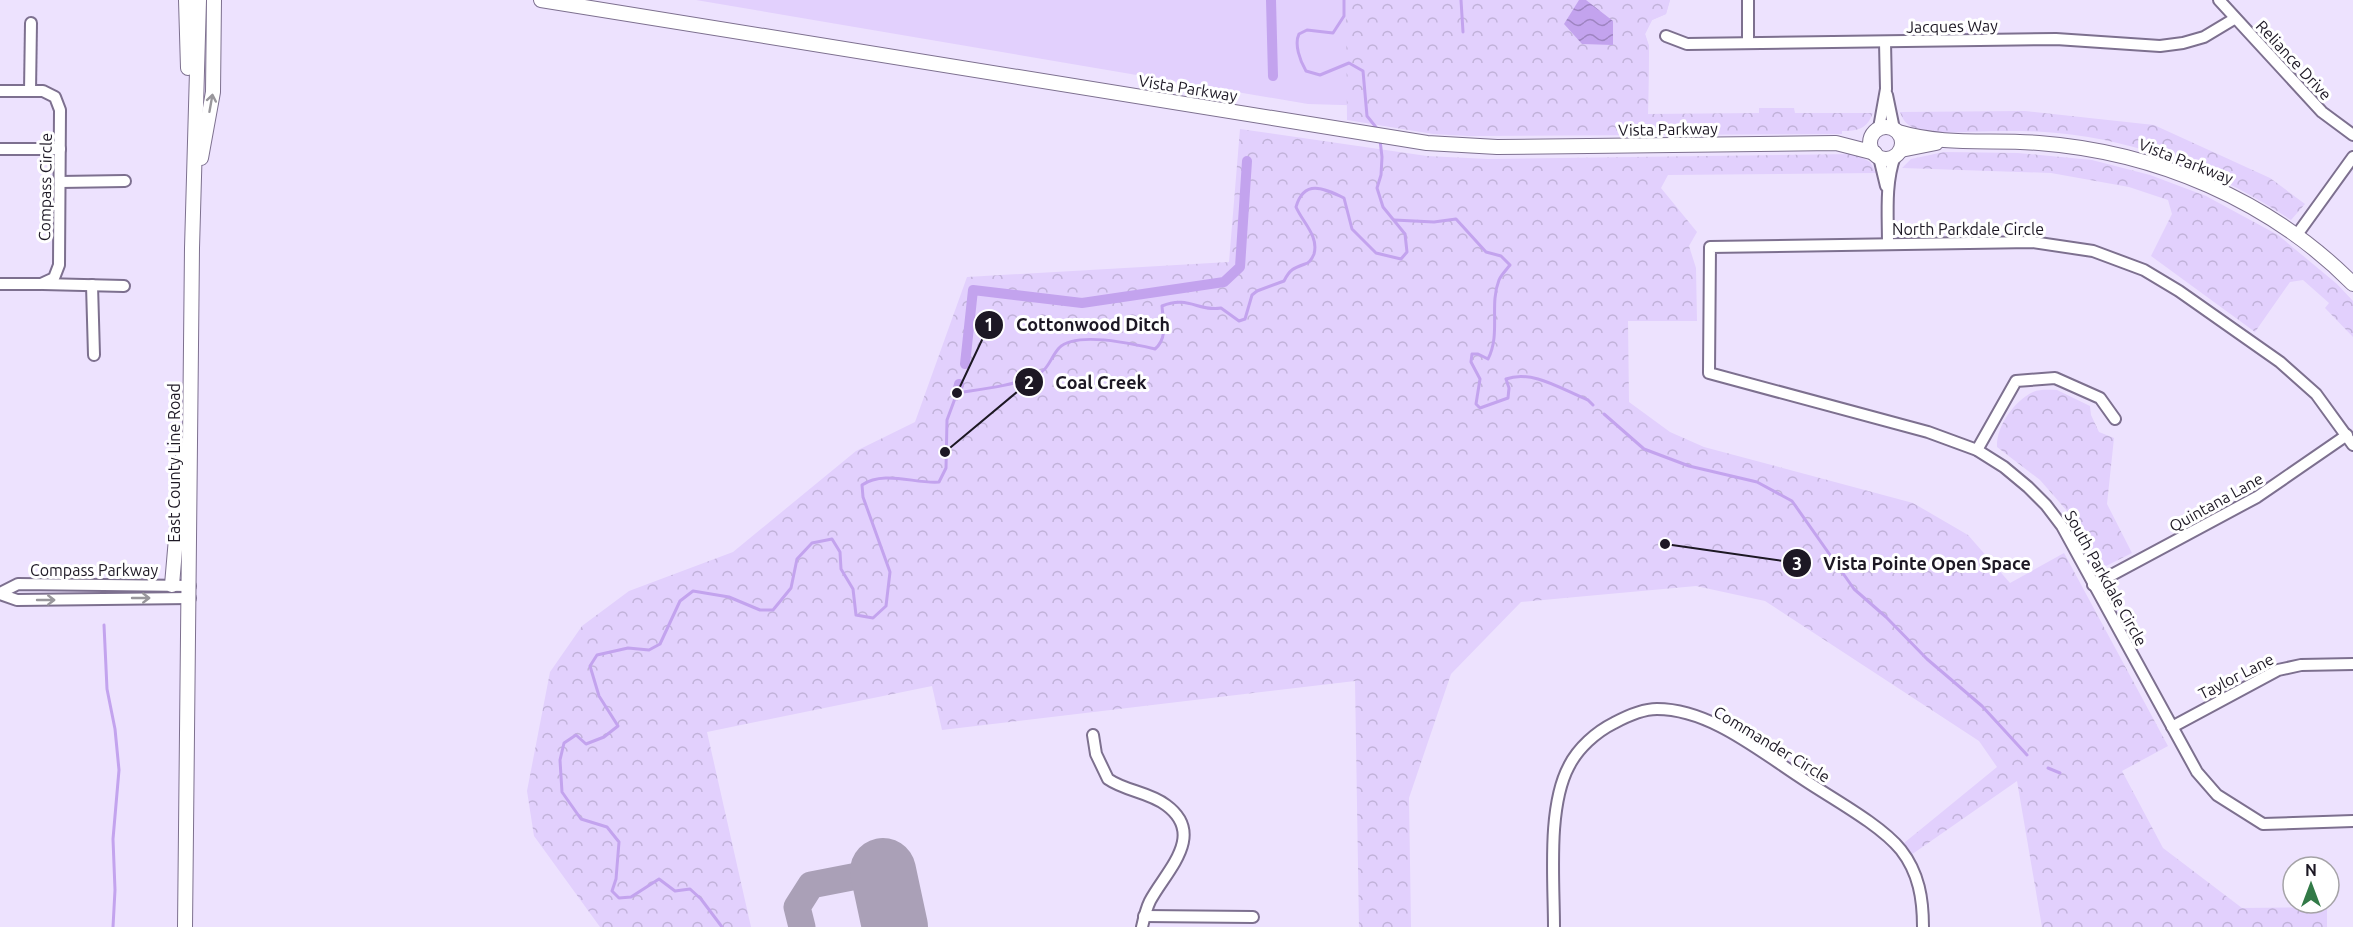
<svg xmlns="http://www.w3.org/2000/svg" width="2353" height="927" viewBox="0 0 2353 927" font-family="Ubuntu,sans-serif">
  <defs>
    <pattern id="park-crowns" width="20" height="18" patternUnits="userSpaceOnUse" patternTransform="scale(1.5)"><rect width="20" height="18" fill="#e2d0fd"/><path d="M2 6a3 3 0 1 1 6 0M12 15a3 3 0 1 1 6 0" fill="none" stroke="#c1b2d9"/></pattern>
    <pattern id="water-waves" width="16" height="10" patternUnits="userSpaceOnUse" patternTransform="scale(1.5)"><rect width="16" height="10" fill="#c3a3ee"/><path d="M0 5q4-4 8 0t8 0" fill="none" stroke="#9e84c1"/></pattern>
  </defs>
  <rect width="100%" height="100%" fill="#ede2fe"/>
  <path fill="#e2d0fd" d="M696,0h974l-4,14 -14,6 -7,14 4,12 -1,68 -340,-10z"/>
  <g fill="url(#park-crowns)">
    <path d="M1346,0h324l-4,14 -14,6 -7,14 4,12 -1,68 111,-1v-5h35l1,5h78c-6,16 -15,18 -31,18v3l-374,2 -35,-2 -86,-14z"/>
    <path d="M2025,111l129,14 116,53 35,26 -14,16c-71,-47 -149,-79 -234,-87 -41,-4 -83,-1 -124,0v-3c-16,0 -28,-2 -33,-18z"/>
    <path d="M1240,129l187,27 61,3 367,-5 15,8 6,11 -208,2 -7,13 36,44 -8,14 7,22 1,53h-69l1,81 41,30 34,15 209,56 55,32 42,48 54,-30 104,193 -46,25 41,77 79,60 85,-1v20h-285l-25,-146 -106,74 -7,-12 93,-76 -18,-26 -214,-140 -69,-15 -175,16 -70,72 -42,124 2,129h-52l-4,-246 -413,49 -10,-44 -225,46 44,195h-151l-66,-91 -7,-45 23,-119 32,-46 47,-35 104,-39 123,-101 59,-29 52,-145 262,-15z"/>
    <path d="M1944,152l74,1 74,7 58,15 56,21 72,39 59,49 16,17v36l-28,-29 4,-5 -26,-23 -13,2 -35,50 -104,-76 21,-42 -4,-14 -39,-13 -78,-14 -149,-5 9,-9z"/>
    <path d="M2057,390l33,16 1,9 8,17 15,6 -7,66 25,49 -26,13 -12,-6 -26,-48 -28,-32 -43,-33c-1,-20 17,-46 36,-55 7,-3 17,-2 24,-2z"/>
  </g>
  <path fill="url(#water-waves)" d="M1579,0h7l27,21v24l-31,-1 -18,-20z"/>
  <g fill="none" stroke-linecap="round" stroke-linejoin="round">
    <g stroke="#c3a3ee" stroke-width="3">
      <path d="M1344,0v16l-11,17 -26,-3 -8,4c-5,10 1,27 7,37l14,4 29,-12 14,8 4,45 12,15"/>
      <path d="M1461,0l2,32"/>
      <path d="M1394,220l40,2 22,-3 30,33 15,4 9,9c-3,4 -9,10 -11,15 -10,25 2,54 -11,79l-10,-5h-6l-1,8 9,17 -4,25 4,4 28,-10 1,-10 -3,-9c26,-10 57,11 82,21l5,5"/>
      <path d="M1604,414l40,35 45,17 68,16 35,19 62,88 32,28 41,42 55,47 45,49"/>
      <path d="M104,625l3,64 8,40 4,41 -6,69 2,51 -2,37"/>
      <path d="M2048,768l12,5"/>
      <path d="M722,927l-21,-28 -11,-10 -15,2 -16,-12 -28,18 -12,1 -7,-7 4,-12 3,-37 -12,-15 -26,-8 -19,-27 -2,-32 4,-17 12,-8 10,9 18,-7 14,-11 -19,-30 -9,-30 7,-11 31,-7 21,2 11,-6 20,-43 13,-10 36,6 31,13h13l18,-22 6,-29 15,-16 20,-4 8,13 1,17 12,20 3,26 17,3 13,-12 4,-34 -27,-75 -1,-12c22,-15 53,-1 77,-3l7,-14 1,-48 10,-27c26,-4 54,-7 78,-17 14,-6 15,-18 24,-28 17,-17 75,-4 96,1 13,-11 8,-28 7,-43 26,-11 37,6 59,2l18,13 6,-2 7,-24 5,-4 27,-10c6,-12 10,-13 21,-17 5,-1 7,-5 9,-10 5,-18 -11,-31 -18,-47 8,-28 27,-19 48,-9l8,31 24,24 25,6 6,-7 -2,-18 -22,-27 -6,-19 4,-13 1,-18 -2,-17"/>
    </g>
    <g stroke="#c3a3ee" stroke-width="10">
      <path d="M1271,0l2,76"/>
      <path d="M965,364l8,-74 109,13 142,-21 16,-15 7,-106"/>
      <path d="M957,393l2,-9"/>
    </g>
    <path stroke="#aaa0b7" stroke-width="27" d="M802,927l-5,-20 14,-22 72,-14"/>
    <path stroke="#aaa0b7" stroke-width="66" d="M883,871l12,56"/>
    <defs>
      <g id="street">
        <path d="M1748,0v42"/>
        <path d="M2219,0l103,112 31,23"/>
        <path d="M1666,36l21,8 369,-5 104,7 23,-3 21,-6 30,-18"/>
        <path d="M0,91h43l12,6 5,13 -1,155 -5,13 -13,6h-41"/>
        <path d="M30,91l1,-68"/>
        <path d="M1887,95l7,34"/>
        <path d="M1879,128l7,-39 -1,-47"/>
        <path d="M0,149h60"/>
        <path d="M1879,157l7,29"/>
        <path d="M60,182l65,-1"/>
        <path d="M2296,236l57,-79"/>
        <path d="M1888,244c0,-29 -3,-61 7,-88"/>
        <path d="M43,284l81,2"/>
        <path d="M92,285l2,70"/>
        <path d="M2353,445l-37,-51 -36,-32 -101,-71 -35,-21 -51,-19 -61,-9 -322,5 -1,126 219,59 49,18 27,17 24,20 18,18 16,21 135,246 20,23 46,29 90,-3"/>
        <path d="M1977,450l39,-69 39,-3 45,20 15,21"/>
        <path d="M2093,585l164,-88 90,-62"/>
        <path d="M0,593l18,-9 172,2"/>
        <path d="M0,594l17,6 173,-2"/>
        <path d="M2172,727l106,-57 23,-5 52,-1"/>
        <path d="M1093,735l3,19 12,25c17,12 41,13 58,26 41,30 0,66 -16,96 -4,8 -6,17 -8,26"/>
        <path d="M1144,916l109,1"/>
        <path d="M1554,927c0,-47 -7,-120 15,-161 9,-18 27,-34 45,-43 13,-7 28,-14 43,-14 54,0 105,44 149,72 27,18 75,44 95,69 18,23 22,49 22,77"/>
      </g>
      <g id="secondary">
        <path d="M186,0l2,68"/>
        <path d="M541,0l886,143 70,4 339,-4 39,10"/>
        <circle cx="1886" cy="143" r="16"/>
        <path d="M1898,132c47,14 93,7 141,11 117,9 231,57 314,141"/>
        <path d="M1901,150l35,-7"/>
        <path d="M201,158l12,-66 1,-92"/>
        <path d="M172,585l11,-129"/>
        <path d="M185,927l7,-679 7,-248"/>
      </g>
    </defs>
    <use href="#street" stroke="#7d708f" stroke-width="14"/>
    <use href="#secondary" stroke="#7d708f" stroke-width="16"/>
    <use href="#street" stroke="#fff" stroke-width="10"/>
    <use href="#secondary" stroke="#fff" stroke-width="14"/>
  </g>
  <defs><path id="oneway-shaft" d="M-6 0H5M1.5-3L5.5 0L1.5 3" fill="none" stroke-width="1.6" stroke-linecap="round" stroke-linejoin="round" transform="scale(1.5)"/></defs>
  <g stroke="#99979c">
    <use href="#oneway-shaft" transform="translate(211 103) rotate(-80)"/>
    <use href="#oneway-shaft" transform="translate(141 598)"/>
    <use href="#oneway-shaft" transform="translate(46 600)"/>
  </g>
  <g text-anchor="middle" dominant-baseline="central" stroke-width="6" stroke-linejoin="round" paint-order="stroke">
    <g font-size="16" fill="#1d1824" stroke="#fff">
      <text transform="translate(1952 26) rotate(-1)">Jacques Way</text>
      <text transform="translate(2294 60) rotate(47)">Reliance Drive</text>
      <text transform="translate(1188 88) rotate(9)">Vista Parkway</text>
      <text transform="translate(1668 129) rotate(-1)">Vista Parkway</text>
      <text transform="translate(2186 161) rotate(21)">Vista Parkway</text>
      <text transform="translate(45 187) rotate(-89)">Compass Circle</text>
      <text x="1968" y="229">North Parkdale Circle</text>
      <text transform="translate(174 463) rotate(-90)">East County Line Road</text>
      <text transform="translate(2216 502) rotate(-29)">Quintana Lane</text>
      <text x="94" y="570">Compass Parkway</text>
      <text transform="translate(2106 578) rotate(61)">South Parkdale Circle</text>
      <text transform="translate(2236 676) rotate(-27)">Taylor Lane</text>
      <text transform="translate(1772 744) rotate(31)">Commander Circle</text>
    </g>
  </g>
  <path fill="none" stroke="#1d1824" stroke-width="2" d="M957 393L989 325M945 452L1029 382M1665 544L1797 563"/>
  <g fill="#1d1824" stroke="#fff" stroke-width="2">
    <circle cx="957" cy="393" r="6"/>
    <circle cx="945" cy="452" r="6"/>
    <circle cx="1665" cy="544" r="6"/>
    <circle cx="989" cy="325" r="15"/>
    <circle cx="1029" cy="382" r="15"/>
    <circle cx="1797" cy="563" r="15"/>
  </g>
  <g font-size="18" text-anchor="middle" font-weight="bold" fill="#fff">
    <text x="989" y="331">1</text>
    <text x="1029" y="389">2</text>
    <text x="1797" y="570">3</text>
  </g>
  <g font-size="18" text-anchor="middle" font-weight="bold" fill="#1d1824" stroke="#fff" stroke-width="6" stroke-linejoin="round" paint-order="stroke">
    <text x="1093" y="331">Cottonwood Ditch</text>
    <text x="1101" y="389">Coal Creek</text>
    <text x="1927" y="570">Vista Pointe Open Space</text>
  </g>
  <g transform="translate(2311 885)"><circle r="28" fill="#ffffff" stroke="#a5a3a7" stroke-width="1.5"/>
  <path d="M0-4.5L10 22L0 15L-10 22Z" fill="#327a47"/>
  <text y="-9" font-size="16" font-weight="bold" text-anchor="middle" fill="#1d1824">N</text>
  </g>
</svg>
